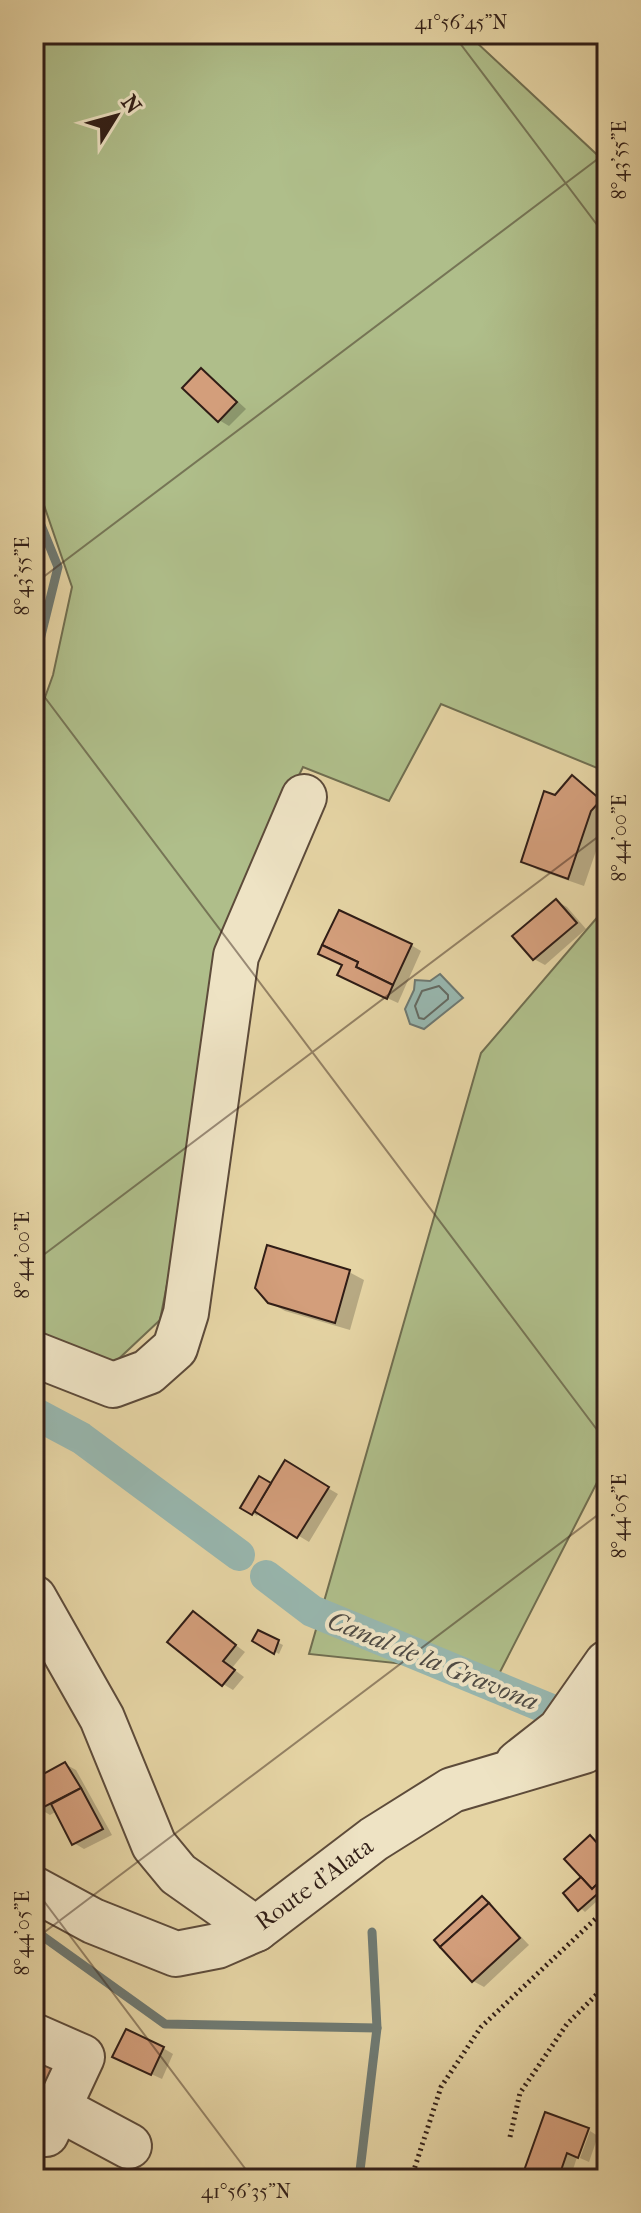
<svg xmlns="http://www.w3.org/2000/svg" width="641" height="2213" viewBox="0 0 641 2213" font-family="'IM FELL French Canon',serif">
  <rect width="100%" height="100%" fill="#e5d4a4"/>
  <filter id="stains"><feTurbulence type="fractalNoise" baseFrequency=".0025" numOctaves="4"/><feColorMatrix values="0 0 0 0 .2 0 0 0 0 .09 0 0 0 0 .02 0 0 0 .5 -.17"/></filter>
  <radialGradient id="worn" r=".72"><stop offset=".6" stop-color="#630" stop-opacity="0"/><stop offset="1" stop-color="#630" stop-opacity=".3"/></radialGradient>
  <g fill="#afbe8a" stroke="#706e50" stroke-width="2">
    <path d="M34,34h428l12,6 133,124v608l-166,-68 -52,97 -86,-34 -57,115 -86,438 -49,46 -77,-27v-611l19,-53 19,-88 -38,-111z"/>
    <path d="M607,906v557l-108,211 -190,-20 172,-601z"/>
  </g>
  <path fill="#98b7af" stroke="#6e7972" stroke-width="2" d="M440,974l23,24 -39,31 -14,-5 -5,-15 9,-19 1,-10 15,1z"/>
  <g fill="#0003">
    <path d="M201,371l10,6 35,32 -17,17 -10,-6z"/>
    <path d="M572,778l35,25v16l-23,67 -46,-16 -15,-9 33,-64z"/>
    <path d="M556,901l11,6 19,22 -41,36 -11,-6z"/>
    <path d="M411,945l10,6 -23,52 -48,-22z"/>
    <path d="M349,1272l15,8 -14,50 -65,-19 -16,-9z"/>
    <path d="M285,1463l53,31 -29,48 -50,-30 -2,4 -14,-9 28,-21z"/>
    <path d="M193,1613l52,39 -13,16 12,9 -11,13 -10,-6z"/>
    <path d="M259,1633l24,12 -4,9 -24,-14z"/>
    <path d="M65,1764l11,6 36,65 -28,14 -10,-6 -17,-32 -7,4 -10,-6 -6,-12v-16z"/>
    <path d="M590,1838l17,13v41l-22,20 -20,-19 16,-13z"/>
    <path d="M487,1901l42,44 -45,42 -11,-6z"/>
    <path d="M163,2048l10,6 -11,25 -37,-17z"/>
    <path d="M586,2129l-16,50h-47z"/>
    <path d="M590,2131l8,5 -9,26 -9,-4z"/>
  </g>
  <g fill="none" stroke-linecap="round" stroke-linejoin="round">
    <path stroke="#646a62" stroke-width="2" d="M439,986l9,9v4l-24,20 -5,-1 -4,-12 7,-15z"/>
    <g stroke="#6e7972" stroke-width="9">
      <path d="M34,508l24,59 -24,97"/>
      <path d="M34,1930l131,94 212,4"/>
      <path d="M359,2179l18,-151 -5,-96"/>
    </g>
    <g stroke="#98b7af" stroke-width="32">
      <path d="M34,1413l47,25 158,117"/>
      <path d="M266,1576l46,35 276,114"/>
    </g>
  </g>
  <g fill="#d39e7b" stroke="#301d16" stroke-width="2">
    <path d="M201,368l36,34 -19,20 -36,-34z"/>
    <path d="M572,775l29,25 -10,11 -23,68 -47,-17 23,-71 11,4z"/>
    <path d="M556,899l21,24 -44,37 -21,-24z"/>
    <path d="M339,910l73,34 -19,41 -37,-18 2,-5 -36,-17z"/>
    <path d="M322,945l36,17 -2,5 37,18 -6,14 -50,-24 5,-10 -24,-11z"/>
    <path d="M267,1245l83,25 -15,53 -67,-20 -13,-15z"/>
    <path d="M285,1460l44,27 -32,51 -43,-27z"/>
    <path d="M259,1476l12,7 -19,32 -12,-7z"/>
    <path d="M193,1611l43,34 -13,16 12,9 -13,16 -55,-44z"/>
    <path d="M258,1630l21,10 -5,14 -22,-13z"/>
    <path d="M65,1762l16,26 -43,22 -4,-8v-23z"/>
    <path d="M81,1788l22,41 -31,16 -21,-41z"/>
    <path d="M590,1835l17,19v22l-15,13 -28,-30z"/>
    <path d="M607,1876v10l-4,3 -5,-6z"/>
    <path d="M581,1877l11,12 6,-6 5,6 -25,22 -15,-18z"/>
    <path d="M482,1896l7,7 -49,44 -6,-7z"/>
    <path d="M489,1903l31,35 -48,44 -32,-35z"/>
    <path d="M126,2029l38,18 -13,28 -39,-18z"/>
    <path d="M34,2045l36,16 -36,58z"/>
    <path d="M545,2112l44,16 -11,30 -11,-5 -9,26h-37z"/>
  </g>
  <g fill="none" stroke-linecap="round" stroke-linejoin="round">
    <defs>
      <g id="minor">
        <path d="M34,1354l79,31 35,-13 27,-24 11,-35 50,-357 68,-159"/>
        <path d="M34,1598l68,120 52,127 24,29 78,55"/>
        <path d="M518,1763l42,-33 47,-67"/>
        <path d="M34,1889l59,32 83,33 41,-8 39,-17 118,-90 78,-49 132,-39 23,-17"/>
        <path d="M34,2036l48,21 -36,77 -12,-5"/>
        <path d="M58,2108l71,38"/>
      </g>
    </defs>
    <use href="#minor" stroke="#5d4b3a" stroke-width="48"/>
    <g stroke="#301d16" stroke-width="5" stroke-dasharray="2 4" stroke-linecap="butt">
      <path d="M510,2137l10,-44 47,-69 40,-40"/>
      <path d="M411,2179l30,-92 40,-60 126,-119"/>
    </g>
    <use href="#minor" stroke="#eee3c4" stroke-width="44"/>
  </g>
  <path fill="none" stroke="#301d16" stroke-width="2" stroke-opacity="0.45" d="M453,34l154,204M34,584l573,-432M34,683l573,760M34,1262l573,-432M34,1888l219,291M34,1940l573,-432"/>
  <g text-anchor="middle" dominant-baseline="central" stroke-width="8" stroke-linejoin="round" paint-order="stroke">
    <g font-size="24" fill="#301d16" stroke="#eee3c4">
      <text transform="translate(314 1884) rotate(-36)">Route d'Alata</text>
    </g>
    <g font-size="26" font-style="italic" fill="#4f4b44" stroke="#eee3c4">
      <text transform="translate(433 1661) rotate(22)">Canal de la Gravona</text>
    </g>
  </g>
  <rect width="641" height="2213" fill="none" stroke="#e5d4a4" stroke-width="88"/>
  <g transform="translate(116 116) rotate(53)" stroke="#eee3c4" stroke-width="6" paint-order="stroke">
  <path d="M0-6L14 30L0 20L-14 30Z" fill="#301d16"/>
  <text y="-12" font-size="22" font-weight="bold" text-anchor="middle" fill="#301d16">N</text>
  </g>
  <rect x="44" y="44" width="553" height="2125" fill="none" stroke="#301d16" stroke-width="3"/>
  <g font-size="20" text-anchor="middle" fill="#301d16">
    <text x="461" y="29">41°56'45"N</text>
    <text transform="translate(619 160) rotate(-90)" y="7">8°43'55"E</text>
    <text transform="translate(22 576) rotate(-90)" y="7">8°43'55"E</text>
    <text transform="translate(619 838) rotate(-90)" y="7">8°44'00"E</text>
    <text transform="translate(22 1255) rotate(-90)" y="7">8°44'00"E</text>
    <text transform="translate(619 1516) rotate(-90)" y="7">8°44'05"E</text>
    <text transform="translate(22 1933) rotate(-90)" y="7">8°44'05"E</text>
    <text x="246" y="2198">41°56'35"N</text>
  </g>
  <rect width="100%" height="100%" filter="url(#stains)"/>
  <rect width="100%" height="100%" fill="url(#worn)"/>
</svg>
